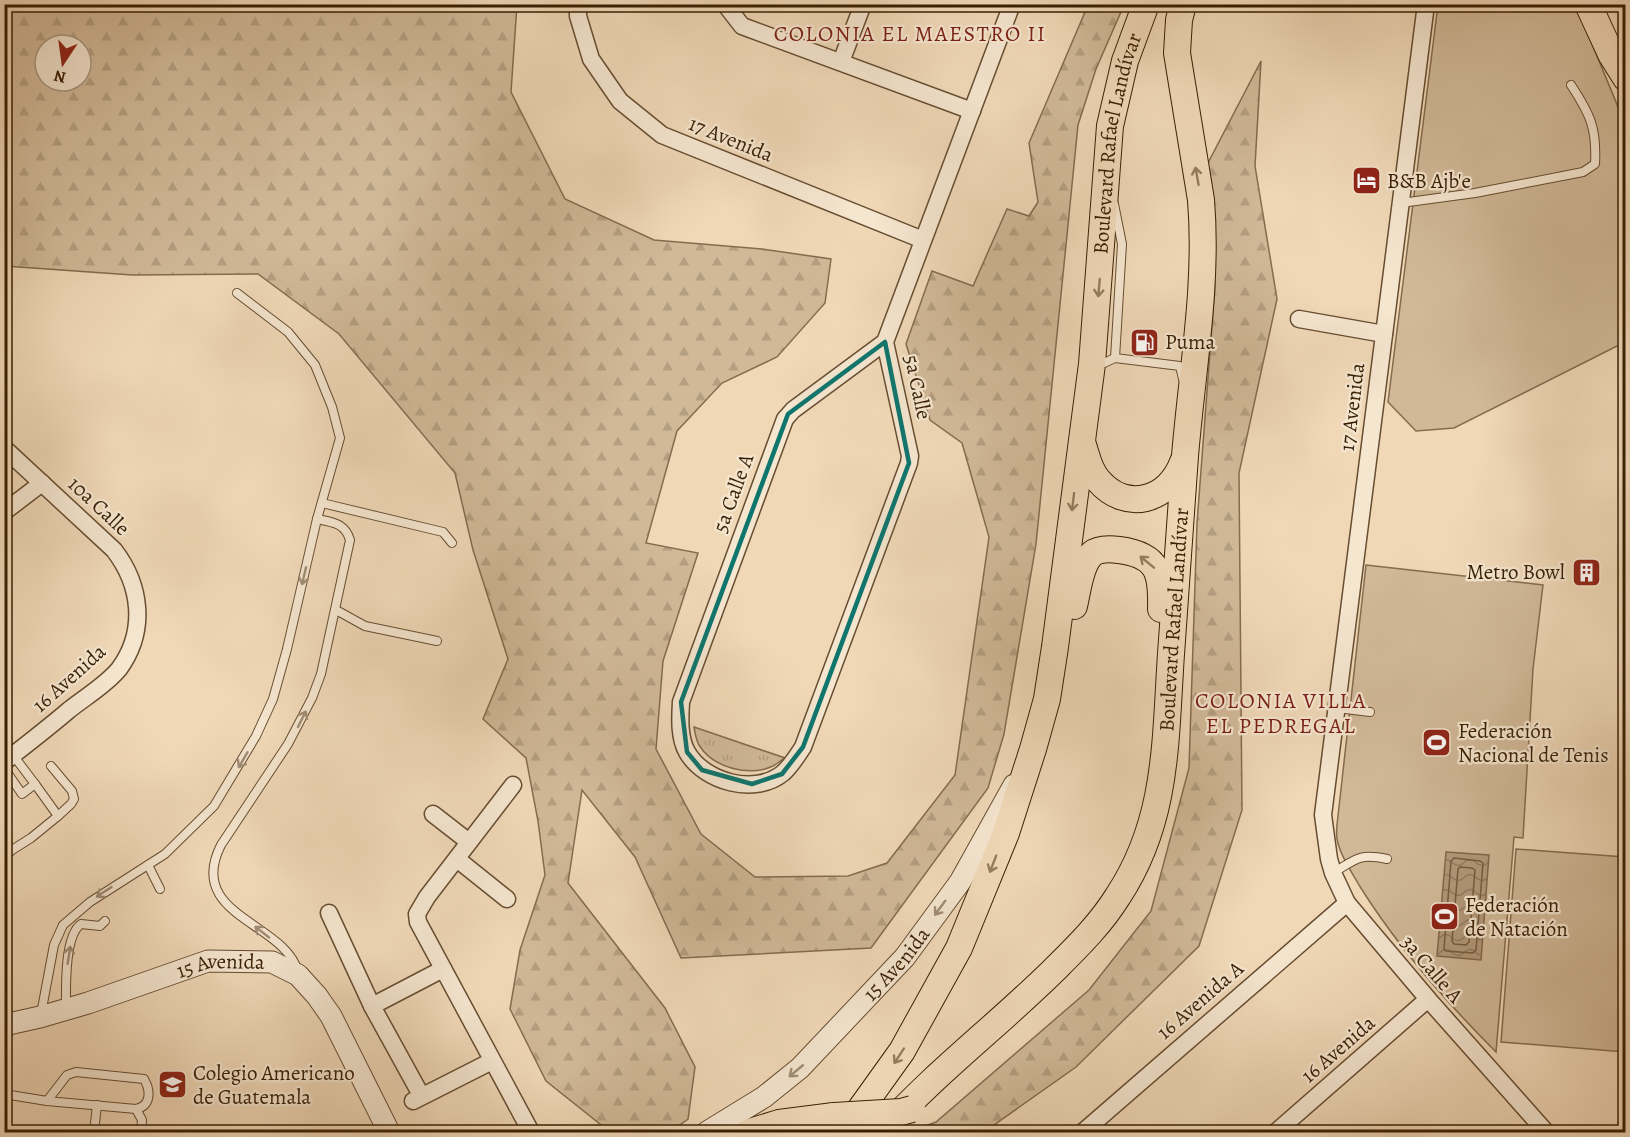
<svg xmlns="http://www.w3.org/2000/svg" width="1630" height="1137" viewBox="0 0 1630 1137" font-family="Alegreya,serif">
  <defs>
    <pattern id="grass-tufts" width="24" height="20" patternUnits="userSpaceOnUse" patternTransform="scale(1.5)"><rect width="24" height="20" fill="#d1b998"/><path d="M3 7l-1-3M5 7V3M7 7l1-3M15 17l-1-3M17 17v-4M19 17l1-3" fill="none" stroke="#b49f81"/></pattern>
    <pattern id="forest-firs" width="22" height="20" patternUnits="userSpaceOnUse" patternTransform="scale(1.5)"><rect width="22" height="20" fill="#d1b998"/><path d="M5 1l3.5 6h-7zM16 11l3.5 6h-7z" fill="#b49f81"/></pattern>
    <pattern id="water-waves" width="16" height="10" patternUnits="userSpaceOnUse" patternTransform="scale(1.5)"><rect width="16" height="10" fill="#b2997a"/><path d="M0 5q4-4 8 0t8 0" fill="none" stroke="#927c62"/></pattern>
  </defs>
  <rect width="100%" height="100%" fill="#f0d8b7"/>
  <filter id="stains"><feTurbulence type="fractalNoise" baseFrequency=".00333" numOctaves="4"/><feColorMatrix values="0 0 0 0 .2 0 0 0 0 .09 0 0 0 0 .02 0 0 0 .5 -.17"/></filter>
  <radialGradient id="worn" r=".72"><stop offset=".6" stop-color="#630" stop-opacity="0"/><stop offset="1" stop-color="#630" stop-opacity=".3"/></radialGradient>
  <path fill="url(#grass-tufts)" stroke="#856c4e" stroke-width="1.5" d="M694,727l91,31c-4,2 -8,6 -12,8 -24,11 -60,2 -74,-21 -3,-5 -4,-12 -5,-18z"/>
  <g fill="url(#forest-firs)" stroke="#856c4e" stroke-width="1.5" fill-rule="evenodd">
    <path d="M4,5h513l-6,87 54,107 89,41 108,9 69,10 -6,44 -48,54 -55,26 -45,48 -31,112 52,10 -35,108 -7,88 45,85 54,43 93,-1 39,-13 68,-88 34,-238 -27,-94 -32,-23 -24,-76 26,-73 41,15 34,-77 22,7 9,-14 -9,-59 59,-138h36l-28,64 -18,56 -42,419 -32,190 -16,54 -117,160 -190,10 -46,-101 -53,-67 -14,93 97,125 30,59 -7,52 -18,13h-60l-64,-51 -36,-72 10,-59 25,-75 -7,-54 -12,-63 -43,-39 25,-60 -35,-109 -18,-77 -116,-139 -81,-60 -126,1 -127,-9zM45,45h36v36h-36z"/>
    <path d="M1261,61l-6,105 22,133 -38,174 3,337 -43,136 -123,121 -92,65h-75l27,-10 153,-132 62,-79 38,-143 8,-245 18,-237 -8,-121z"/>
  </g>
  <g fill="#d1b998" stroke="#856c4e" stroke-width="1.5">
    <path d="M1438,5h138l49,119v218l-171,86 -38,3 -28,-29z"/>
    <path d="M1366,565l177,20 -10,84 -10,169 -9,-1 -18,215c-51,-51 -99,-106 -137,-167 -8,-14 -19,-30 -22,-46 -1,-7 0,-16 1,-23z"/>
    <path d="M1516,849l109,8v195l-124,-10z"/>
  </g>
  <path fill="url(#water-waves)" stroke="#82684a" stroke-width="1.5" d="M1446,852l43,3 -8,105 -44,-4z"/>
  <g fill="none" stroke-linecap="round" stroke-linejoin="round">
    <g stroke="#765c3e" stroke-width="1.5">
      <path d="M1454,858l26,3 3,2 -7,87 -3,3 -27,-2 -2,-2 7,-88z"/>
      <path d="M1460,867l12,1 3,2 -6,72 -3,3 -12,-1 -2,-3 6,-72z"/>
    </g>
    <defs>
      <g id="service">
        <path d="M1401,203l74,-10 108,-21 12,-8c2,-36 -5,-50 -24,-79"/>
        <path d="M1114,204l8,40 -7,114"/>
        <path d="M1094,364l10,-1 11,-5 65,8 3,13"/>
        <path d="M322,503l121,29 9,11"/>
        <path d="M336,610l29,16 72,15"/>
        <path d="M1337,708l33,4"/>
        <path d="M13,755l22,29"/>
        <path d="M51,766l21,25 2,8 -3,5 -13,12"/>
        <path d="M4,768l18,26 13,-10 23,32 -27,22 -19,12 -8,8"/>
        <path d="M148,865l12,24"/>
        <path d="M1333,873c23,-14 26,-20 54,-14"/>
        <path d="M298,972c-13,-50 -113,-56 -77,-127l67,-101 24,-46 9,-24 29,-134c-5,-17 -18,-18 -33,-21"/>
        <path d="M66,1009c0,-20 -2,-73 15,-85l19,2 5,-5"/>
        <path d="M41,1014l13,-69 9,-20 27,-23 75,-48 49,-48 42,-70 17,-37 14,-50 30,-130 23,-81 -8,-31 -17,-42 -27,-33 -51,-39"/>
        <path d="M4,1094l43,7 89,8c15,-3 15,-18 8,-30l-68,-7 -9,3 -20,26"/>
        <path d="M136,1109l6,11 -1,12"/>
        <path d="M94,1132l3,-27"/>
      </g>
      <g id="minor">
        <path d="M578,4v12l13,43 29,42 42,34 261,105"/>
        <path d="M725,4l17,22 230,85"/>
        <path d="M1426,4l-103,811 6,44 4,14 14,30 81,96 118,133"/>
        <path d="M841,62l22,-58"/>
        <path d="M1299,319l85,15"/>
        <path d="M885,342l-92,68 -8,9 -104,283c-1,16 -2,36 6,50 17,30 68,44 96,21 8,-7 14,-17 20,-26l106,-284 1,-7 -25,-114 127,-338"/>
        <path d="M4,448l110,102c27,35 33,81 5,119 -13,16 -34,28 -50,41 -21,18 -43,35 -65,52"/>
        <path d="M4,512l38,-29"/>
        <path d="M513,785l-86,112 -10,17 1,8 113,210"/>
        <path d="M433,814l36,28"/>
        <path d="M457,859l50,40"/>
        <path d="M329,913l43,93 71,-37"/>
        <path d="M372,1006l49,89"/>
        <path d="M413,1101l79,-40"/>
        <path d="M1083,1132l264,-229"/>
        <path d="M1276,1132l152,-133"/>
      </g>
      <g id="tertiary">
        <path id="s1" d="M4,1025l36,-8 48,-14 120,-42 64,1 26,13 19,21 14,20 58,116"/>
        <path id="s2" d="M707,1132l57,-35 36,-29 105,-111 55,-75 54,-97"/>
      </g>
      <g id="primary">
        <path d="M1588,4l23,50 15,24"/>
        <path d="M1083,445c4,12 6,25 15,35 28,33 71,21 85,-18"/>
        <path d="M1074,606c4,-16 6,-42 18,-52 7,-6 19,-5 27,-4 40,5 43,24 42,59"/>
        <path d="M750,1132l29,-9 55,-7"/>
        <path id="s3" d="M844,1132l58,-81 57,-103 47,-115 27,-84 14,-50 8,-52 37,-283 18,-238 15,-65 21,-57"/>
        <path id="s4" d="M882,1132c52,-58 115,-106 171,-161 24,-24 47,-46 65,-75 50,-76 47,-154 53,-242 5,-66 9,-132 14,-198 7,-85 23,-171 16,-256l-24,-147 2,-33 4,-16"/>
      </g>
    </defs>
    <use href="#service" stroke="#674d30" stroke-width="10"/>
    <use href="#minor" stroke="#674d30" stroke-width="19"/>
    <use href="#tertiary" stroke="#674d30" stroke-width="23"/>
    <use href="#primary" stroke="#391f03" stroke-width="28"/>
    <path stroke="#391f03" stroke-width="2" stroke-dasharray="1.5 3" stroke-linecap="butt" d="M1620,4l6,4"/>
    <use href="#service" stroke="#f5e6d0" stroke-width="8"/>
    <use href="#minor" stroke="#f5e6d0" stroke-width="16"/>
    <use href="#tertiary" stroke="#f5e6d0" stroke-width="21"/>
    <use href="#primary" stroke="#f0d8b7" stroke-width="26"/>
    <defs>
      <path id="primary-bridge" d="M834,1116l67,-4 11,-3"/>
    </defs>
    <use href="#primary-bridge" stroke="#391f03" stroke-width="28" stroke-linecap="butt"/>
    <use href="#primary-bridge" stroke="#f0d8b7" stroke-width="26"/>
  </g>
  <defs><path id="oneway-shaft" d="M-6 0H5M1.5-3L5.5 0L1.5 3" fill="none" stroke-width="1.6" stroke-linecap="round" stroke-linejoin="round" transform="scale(1.5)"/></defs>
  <g stroke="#947c5d">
    <use href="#oneway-shaft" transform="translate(1197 176) rotate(-100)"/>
    <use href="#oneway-shaft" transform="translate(1099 288) rotate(95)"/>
    <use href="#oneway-shaft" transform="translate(1073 502) rotate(97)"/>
    <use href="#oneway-shaft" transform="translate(1147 562) rotate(-141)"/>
    <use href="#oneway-shaft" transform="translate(993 864) rotate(111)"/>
    <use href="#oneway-shaft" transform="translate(899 1056) rotate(123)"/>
  </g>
  <g stroke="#a08c74">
    <use href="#oneway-shaft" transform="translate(304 576) rotate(103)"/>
    <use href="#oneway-shaft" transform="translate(302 719) rotate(-63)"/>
    <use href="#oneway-shaft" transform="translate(243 760) rotate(120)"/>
    <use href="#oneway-shaft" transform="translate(104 892) rotate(147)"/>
    <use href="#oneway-shaft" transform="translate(940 908) rotate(126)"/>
    <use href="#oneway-shaft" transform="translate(262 932) rotate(-142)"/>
    <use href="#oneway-shaft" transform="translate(69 955) rotate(-81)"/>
    <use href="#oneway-shaft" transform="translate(796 1071) rotate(140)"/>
  </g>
  <path fill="none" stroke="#0f766e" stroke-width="4.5" stroke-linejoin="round" d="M885,342l24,121 -106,284 -21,27 -30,10 -50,-14 -15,-18 -6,-50 107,-288z"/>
  <defs>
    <symbol id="hotel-square" viewBox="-11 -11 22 22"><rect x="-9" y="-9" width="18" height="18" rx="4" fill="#8f2418" stroke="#f5e6d0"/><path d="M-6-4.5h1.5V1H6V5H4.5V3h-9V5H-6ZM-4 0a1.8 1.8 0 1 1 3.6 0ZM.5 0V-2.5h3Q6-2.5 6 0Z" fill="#fff"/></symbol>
    <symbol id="fuel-square" viewBox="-11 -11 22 22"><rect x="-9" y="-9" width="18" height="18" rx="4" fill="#8f2418" stroke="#f5e6d0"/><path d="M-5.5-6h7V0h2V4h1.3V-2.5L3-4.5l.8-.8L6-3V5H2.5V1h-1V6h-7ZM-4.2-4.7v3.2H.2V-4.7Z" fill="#fff"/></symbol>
    <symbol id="building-square" viewBox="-11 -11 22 22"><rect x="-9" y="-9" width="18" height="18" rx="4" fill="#8f2418" stroke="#f5e6d0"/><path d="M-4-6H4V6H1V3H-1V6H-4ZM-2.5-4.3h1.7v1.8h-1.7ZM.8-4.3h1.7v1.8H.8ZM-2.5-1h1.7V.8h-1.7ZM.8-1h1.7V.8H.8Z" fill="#fff"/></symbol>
    <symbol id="stadium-square" viewBox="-11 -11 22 22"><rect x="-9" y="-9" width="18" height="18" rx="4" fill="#8f2418" stroke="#f5e6d0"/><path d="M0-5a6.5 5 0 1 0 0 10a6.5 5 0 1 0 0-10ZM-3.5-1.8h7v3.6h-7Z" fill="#fff"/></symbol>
    <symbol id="school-square" viewBox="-11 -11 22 22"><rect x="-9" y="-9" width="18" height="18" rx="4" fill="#8f2418" stroke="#f5e6d0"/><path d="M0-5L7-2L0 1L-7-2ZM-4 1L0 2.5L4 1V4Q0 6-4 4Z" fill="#fff"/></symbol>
  </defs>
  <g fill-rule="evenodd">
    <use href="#hotel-square" x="1350" y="164" width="33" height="33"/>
    <use href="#fuel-square" x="1128" y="326" width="33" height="33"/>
    <use href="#building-square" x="1570" y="556" width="33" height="33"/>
    <use href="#stadium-square" x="1420" y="726" width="33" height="33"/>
    <use href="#stadium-square" x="1428" y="900" width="33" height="33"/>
    <use href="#school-square" x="156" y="1068" width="33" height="33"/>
  </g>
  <g text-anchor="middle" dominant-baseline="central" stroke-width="4.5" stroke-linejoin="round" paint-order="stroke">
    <g font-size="21" fill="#391f03" stroke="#f5e6d0">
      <text transform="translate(731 139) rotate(22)">17 Avenida</text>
      <text stroke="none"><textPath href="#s3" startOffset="1042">Boulevard Rafael Landívar</textPath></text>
      <text transform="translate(918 387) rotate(78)">5a Calle</text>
      <text transform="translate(1352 407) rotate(-83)">17 Avenida</text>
      <text transform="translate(733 493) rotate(-70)">5a Calle A</text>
      <text transform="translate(99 506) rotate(43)">10a Calle</text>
      <text stroke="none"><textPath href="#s4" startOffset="620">Boulevard Rafael Landívar</textPath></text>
      <text transform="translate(69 678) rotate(-42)">16 Avenida</text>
      <text stroke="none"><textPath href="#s2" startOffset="255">15 Avenida</textPath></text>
      <text transform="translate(1432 969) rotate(49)">3a Calle A</text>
      <text stroke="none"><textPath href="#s1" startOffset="226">15 Avenida</textPath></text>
      <text transform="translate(1200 1000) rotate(-41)">16 Avenida A</text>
      <text transform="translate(1338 1049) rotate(-41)">16 Avenida</text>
    </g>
    <g font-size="21" fill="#391f03" stroke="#f5e6d0" text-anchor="start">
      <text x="1387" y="181">B&amp;B Ajb'e</text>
      <text x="1165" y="342">Puma</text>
      <text x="1565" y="572" text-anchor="end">Metro Bowl</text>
      <text x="1458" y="731">Federación<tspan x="1458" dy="24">Nacional de Tenis</tspan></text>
      <text x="1465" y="905">Federación<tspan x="1465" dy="24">de Natación</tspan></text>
      <text x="193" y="1073">Colegio Americano<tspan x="193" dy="24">de Guatemala</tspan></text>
    </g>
    <g font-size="22" letter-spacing="1.5" fill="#7a1f14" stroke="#f5e6d0">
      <text x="910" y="34">COLONIA EL MAESTRO II</text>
      <text x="1281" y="701">COLONIA VILLA<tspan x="1281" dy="25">EL PEDREGAL</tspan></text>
    </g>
  </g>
  <rect width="1630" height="1137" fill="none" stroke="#f0d8b7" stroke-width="24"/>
  <rect x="6" y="6" width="1618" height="1125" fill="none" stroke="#391f03" stroke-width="3"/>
  <rect x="12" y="12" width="1606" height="1113" fill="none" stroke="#391f03" stroke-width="1.5"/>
  <g transform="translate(63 63) rotate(193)"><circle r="28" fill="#f5e6d0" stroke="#aa967e" stroke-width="1.5"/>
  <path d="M0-4.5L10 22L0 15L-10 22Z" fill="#8f2418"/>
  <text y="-9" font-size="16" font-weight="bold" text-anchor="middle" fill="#391f03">N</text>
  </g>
  <rect width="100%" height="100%" filter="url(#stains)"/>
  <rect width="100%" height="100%" fill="url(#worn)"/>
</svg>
